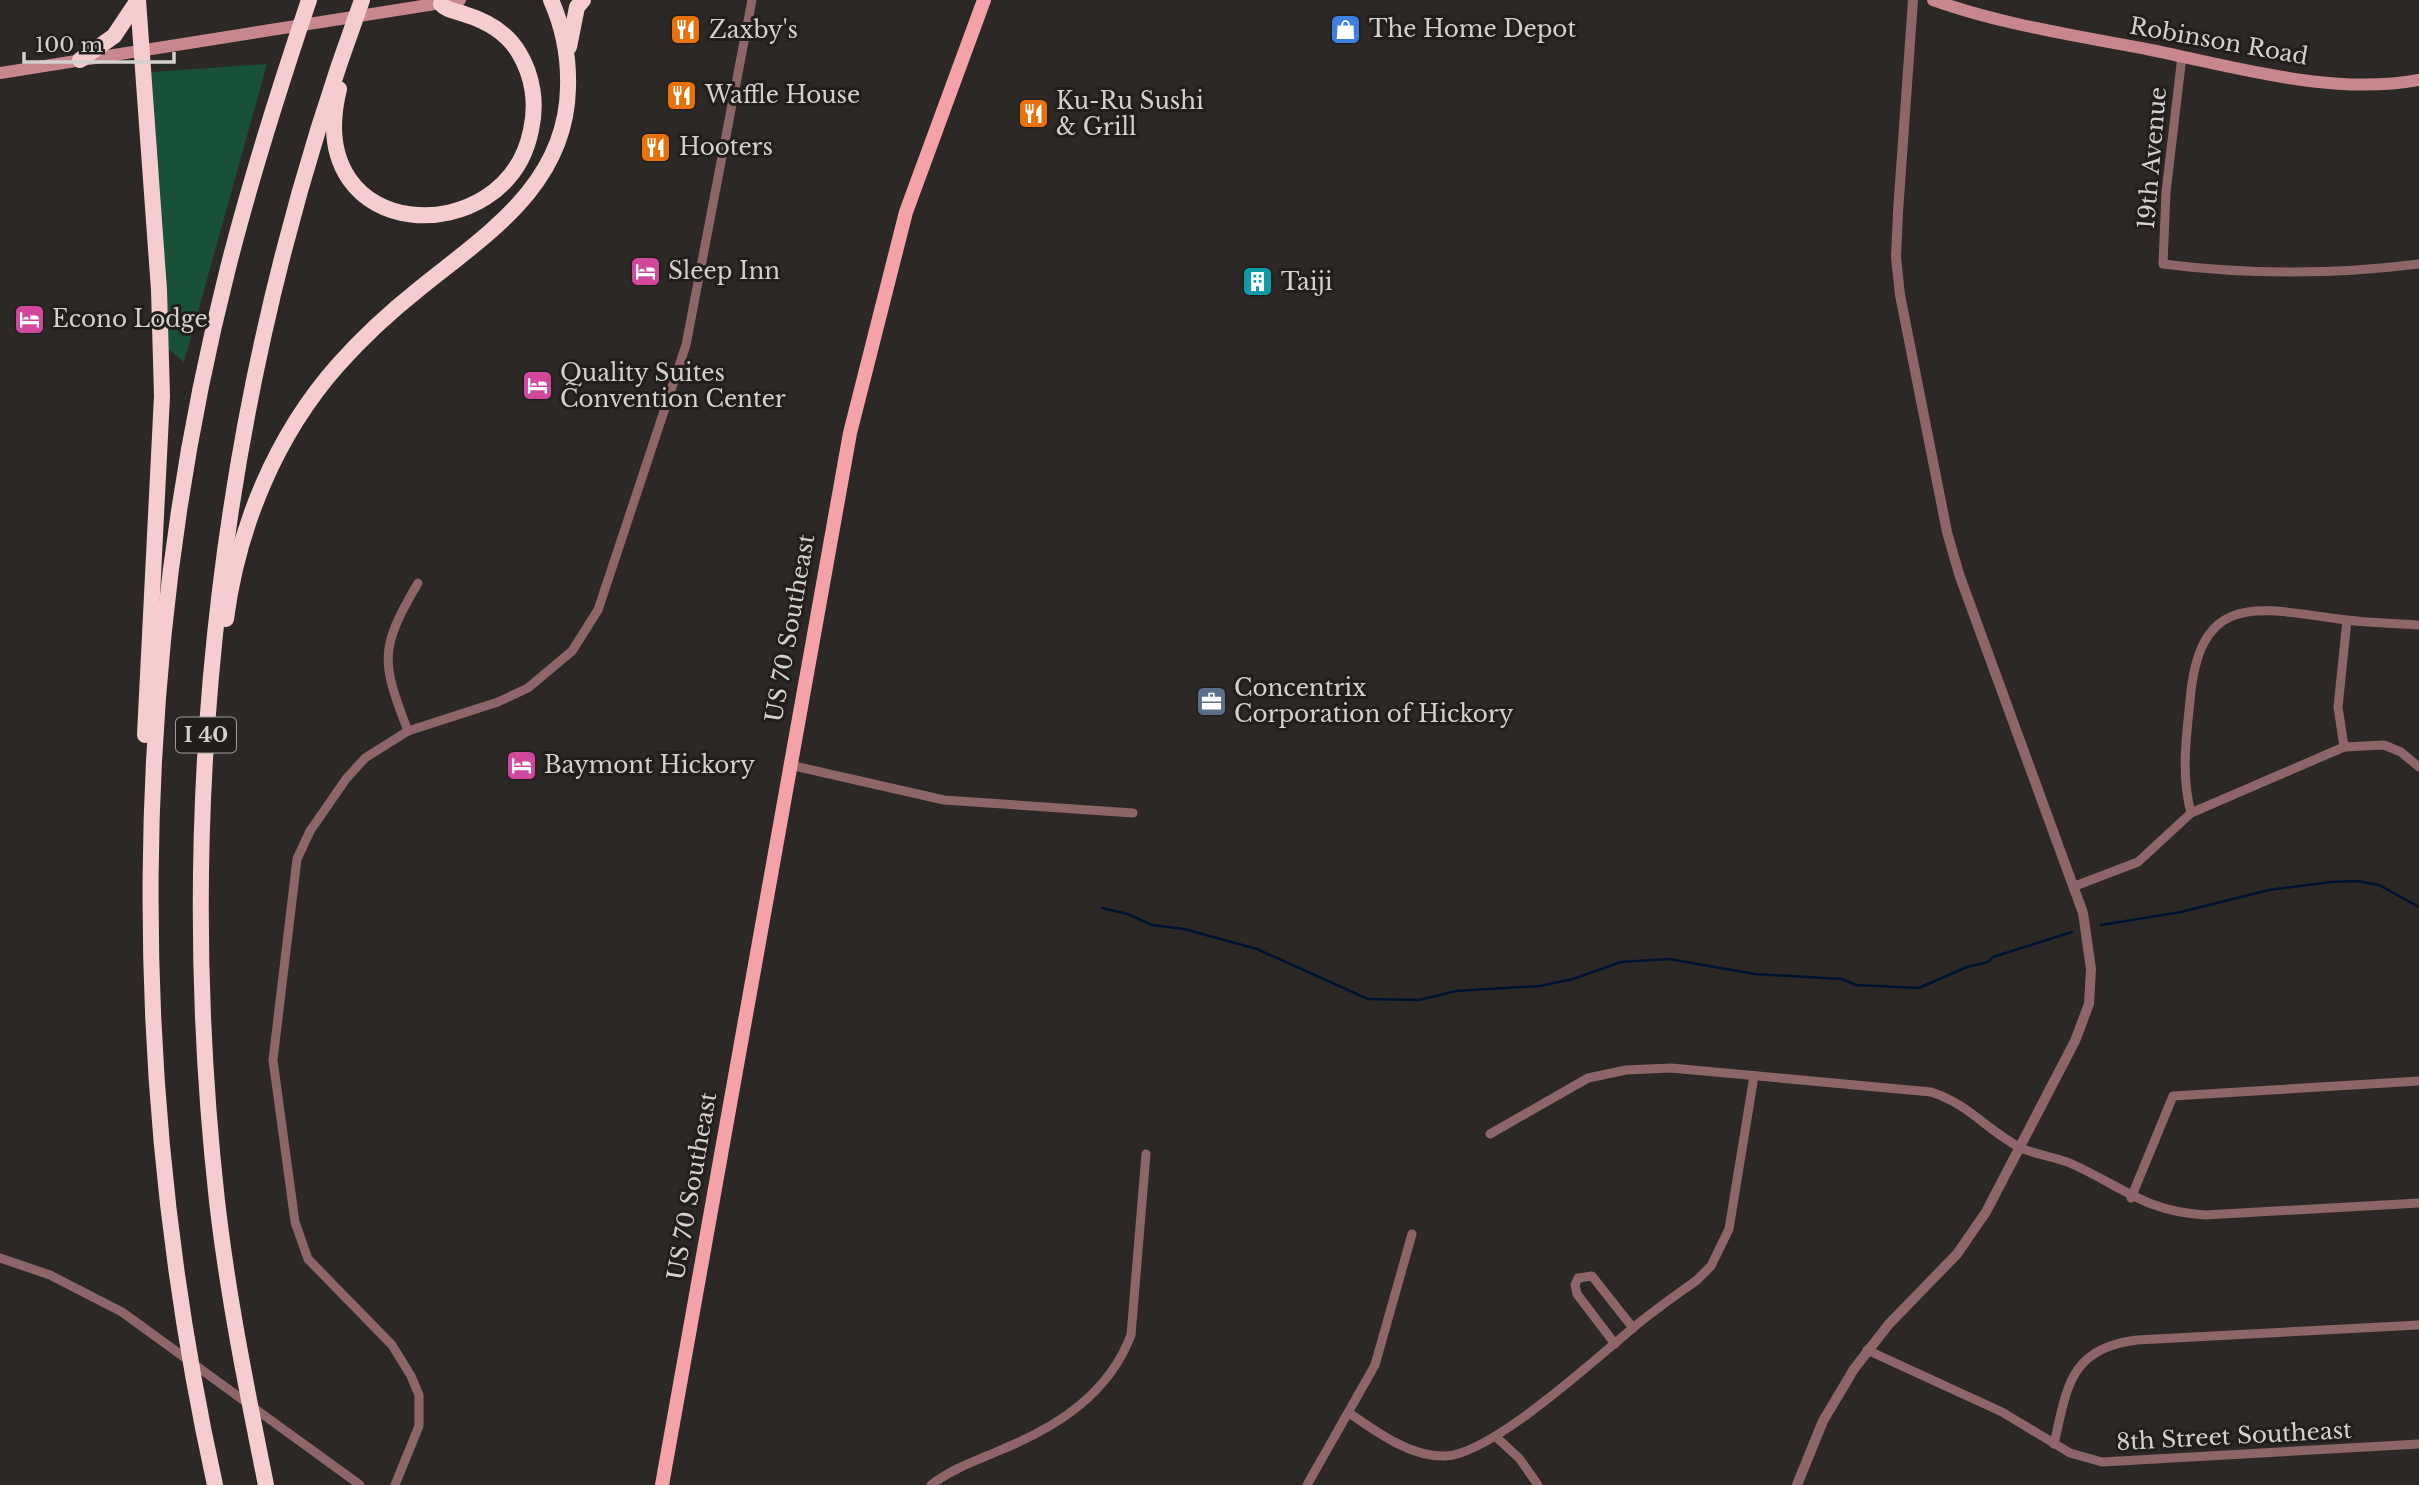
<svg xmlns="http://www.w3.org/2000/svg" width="2419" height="1485" viewBox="0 0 2419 1485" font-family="'Libre Baskerville',serif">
  <rect width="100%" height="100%" fill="#2c2826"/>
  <path fill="#185138" d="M267,64l-83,298 -23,-19 -8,-138 -2,-133z"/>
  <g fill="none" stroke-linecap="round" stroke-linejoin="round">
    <g stroke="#001231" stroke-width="2.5">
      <path d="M1102,908l26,6 24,11 32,4 73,20 111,50 51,1 37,-9 84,-5 33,-7 48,-17 48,-3 86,15 87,5 14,6 63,3 48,-21 21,-5 5,-5 79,-25"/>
      <path d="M2101,925l80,-13 88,-22 62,-8 26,-1 22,4 40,22"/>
    </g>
    <g stroke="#8e6668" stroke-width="9">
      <path d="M2182,56l-16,136 -3,72c87,11 169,11 256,0"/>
      <path d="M408,731c-27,-70 -29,-82 10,-148"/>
      <path d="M2344,747l-6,-40 9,-87"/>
      <path d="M790,765l154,35 189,13"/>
      <path d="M2191,813c-10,-38 -5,-74 -1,-112 9,-109 64,-94 149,-82 26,4 53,4 80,6"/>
      <path d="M2075,886l63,-24 53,-49 153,-66 40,-2 17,7 18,15"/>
      <path d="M1490,1134l98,-56 38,-8 45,-2 260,24c40,13 56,39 90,56 16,7 35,9 51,16 51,23 72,47 133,51l214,-12"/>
      <path d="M2131,1198l42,-102 246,-15"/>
      <path d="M0,1258l50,17 72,37 238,173"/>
      <path d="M1615,1344l-38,-50 -2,-9 3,-7 14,-2 41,52"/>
      <path d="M1867,1350l135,62 68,41 32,9 317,-18"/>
      <path d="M1349,1413c28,19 61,44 96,43 46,-1 149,-96 188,-128 20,-17 42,-32 64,-48l14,-14 18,-37 25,-153"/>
      <path d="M1496,1437l23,21 19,27"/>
      <path d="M2054,1444c13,-56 15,-96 83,-104l282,-15"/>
      <path d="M395,1485l24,-59v-31l-8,-19 -19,-31 -84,-86 -13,-37 -22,-162 24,-201 13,-28 36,-52 19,-21 43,-27 90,-29 30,-14 44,-37 26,-41 88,-265 66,-345"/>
      <path d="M931,1485c22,-17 47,-25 72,-36 56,-23 106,-56 128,-114l15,-181"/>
      <path d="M1307,1485l68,-120 37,-131"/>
    </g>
    <path stroke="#8e6668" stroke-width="10" d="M1797,1485l26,-64 31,-52 35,-45 68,-70 29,-42 89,-171 14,-37 2,-35 -8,-56 -124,-339 -12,-42 -47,-237 -4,-38 2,-45 15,-212"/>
    <g stroke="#c7878c" stroke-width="12">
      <path d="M1933,0c70,25 145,36 218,50 85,17 181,46 268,30"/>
      <path d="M0,73l460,-73"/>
    </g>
    <path stroke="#f4a1a7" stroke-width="14" d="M662,1485l188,-1052 56,-221 78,-212"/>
    <g stroke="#f6cdcf" stroke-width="16">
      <path d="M138,0l21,290 3,106 -17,339"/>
      <path d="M569,47l8,-40 6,-7"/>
      <path d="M80,60l34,-24 24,-36"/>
      <path d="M339,89c-39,157 168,164 192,41 6,-26 2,-54 -12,-77 -12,-21 -32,-32 -55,-39 -8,-3 -18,-4 -23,-10"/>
      <path d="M226,619c12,-92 50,-184 112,-254 25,-28 52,-53 81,-76 68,-55 147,-104 149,-201 1,-30 -5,-61 -17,-88"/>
      <path d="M215,1485c-88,-399 -88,-820 13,-1217 23,-91 51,-179 81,-268"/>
      <path d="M266,1485c-19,-94 -38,-188 -49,-284 -45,-406 4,-817 145,-1201"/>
    </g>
  </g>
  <defs>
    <symbol id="shop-square" viewBox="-11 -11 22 22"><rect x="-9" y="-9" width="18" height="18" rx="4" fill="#3f7fe0" stroke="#221e1c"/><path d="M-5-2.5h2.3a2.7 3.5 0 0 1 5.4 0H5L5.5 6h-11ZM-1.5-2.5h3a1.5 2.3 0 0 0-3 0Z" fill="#fff"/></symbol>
    <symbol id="restaurant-square" viewBox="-11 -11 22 22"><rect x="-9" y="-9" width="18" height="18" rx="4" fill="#e8710a" stroke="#221e1c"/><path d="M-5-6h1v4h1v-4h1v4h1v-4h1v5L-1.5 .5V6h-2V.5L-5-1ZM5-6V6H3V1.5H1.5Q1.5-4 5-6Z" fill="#fff"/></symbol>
    <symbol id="hotel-square" viewBox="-11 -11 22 22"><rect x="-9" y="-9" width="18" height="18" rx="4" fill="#d1479c" stroke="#221e1c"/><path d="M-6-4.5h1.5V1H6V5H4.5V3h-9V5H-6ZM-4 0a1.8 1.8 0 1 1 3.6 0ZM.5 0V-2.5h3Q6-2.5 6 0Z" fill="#fff"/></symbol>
    <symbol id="building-square" viewBox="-11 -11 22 22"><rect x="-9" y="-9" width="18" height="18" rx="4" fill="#0f9aa8" stroke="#221e1c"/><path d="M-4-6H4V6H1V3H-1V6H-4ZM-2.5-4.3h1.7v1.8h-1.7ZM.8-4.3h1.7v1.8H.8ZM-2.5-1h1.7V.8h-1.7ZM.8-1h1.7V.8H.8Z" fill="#fff"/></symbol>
    <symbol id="office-square" viewBox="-11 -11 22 22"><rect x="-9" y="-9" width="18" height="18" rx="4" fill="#5c6f8a" stroke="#221e1c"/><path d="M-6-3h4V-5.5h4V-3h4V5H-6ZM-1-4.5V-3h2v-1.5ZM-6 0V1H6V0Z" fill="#fff"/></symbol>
  </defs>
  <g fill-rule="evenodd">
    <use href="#shop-square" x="1328" y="12" width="35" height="35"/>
    <use href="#restaurant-square" x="668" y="12" width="35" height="35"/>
    <use href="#restaurant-square" x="664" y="78" width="35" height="35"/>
    <use href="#restaurant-square" x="1016" y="96" width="35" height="35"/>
    <use href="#restaurant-square" x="638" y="130" width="35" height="35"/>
    <use href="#hotel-square" x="628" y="254" width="35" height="35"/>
    <use href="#building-square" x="1240" y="264" width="35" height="35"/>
    <use href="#hotel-square" x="12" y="302" width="35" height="35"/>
    <use href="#hotel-square" x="520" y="368" width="35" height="35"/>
    <use href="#office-square" x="1194" y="684" width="35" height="35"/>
    <use href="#hotel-square" x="504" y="748" width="35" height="35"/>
  </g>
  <g text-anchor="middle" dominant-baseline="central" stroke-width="6" stroke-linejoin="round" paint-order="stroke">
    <rect fill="#221e1c" stroke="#9e9b99" stroke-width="2" x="176" y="717.5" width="60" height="35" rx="5"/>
    <g font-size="21" font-weight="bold" fill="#d3d0cf">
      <text x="206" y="735">I 40</text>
    </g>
    <g font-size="23" fill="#d3d0cf" stroke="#221e1c" text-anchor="start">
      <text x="1369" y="29">The Home Depot</text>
      <text x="709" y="30">Zaxby's</text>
      <text x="705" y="95">Waffle House</text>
      <text x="1056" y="101">Ku-Ru Sushi<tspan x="1056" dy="26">&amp; Grill</tspan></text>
      <text x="679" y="147">Hooters</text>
      <text x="668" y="271">Sleep Inn</text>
      <text x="1281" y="282">Taiji</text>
      <text x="52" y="319">Econo Lodge</text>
      <text x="560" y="373">Quality Suites<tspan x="560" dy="26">Convention Center</tspan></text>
      <text x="1234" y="688">Concentrix<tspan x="1234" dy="26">Corporation of Hickory</tspan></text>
      <text x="544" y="765">Baymont Hickory</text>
    </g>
    <g font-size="23" fill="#d3d0cf" stroke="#221e1c">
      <text transform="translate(2219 41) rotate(10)">Robinson Road</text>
      <text transform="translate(2152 158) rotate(-85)">19th Avenue</text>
      <text transform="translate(790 628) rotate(-80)">US 70 Southeast</text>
      <text transform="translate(692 1186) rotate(-80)">US 70 Southeast</text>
      <text transform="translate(2234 1436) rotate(-3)">8th Street Southeast</text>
    </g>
  </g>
  <path d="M24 52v10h150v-10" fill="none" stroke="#d3d0cf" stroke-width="3.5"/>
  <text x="35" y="52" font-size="21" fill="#d3d0cf" stroke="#221e1c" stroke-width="5" paint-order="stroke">100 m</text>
</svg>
